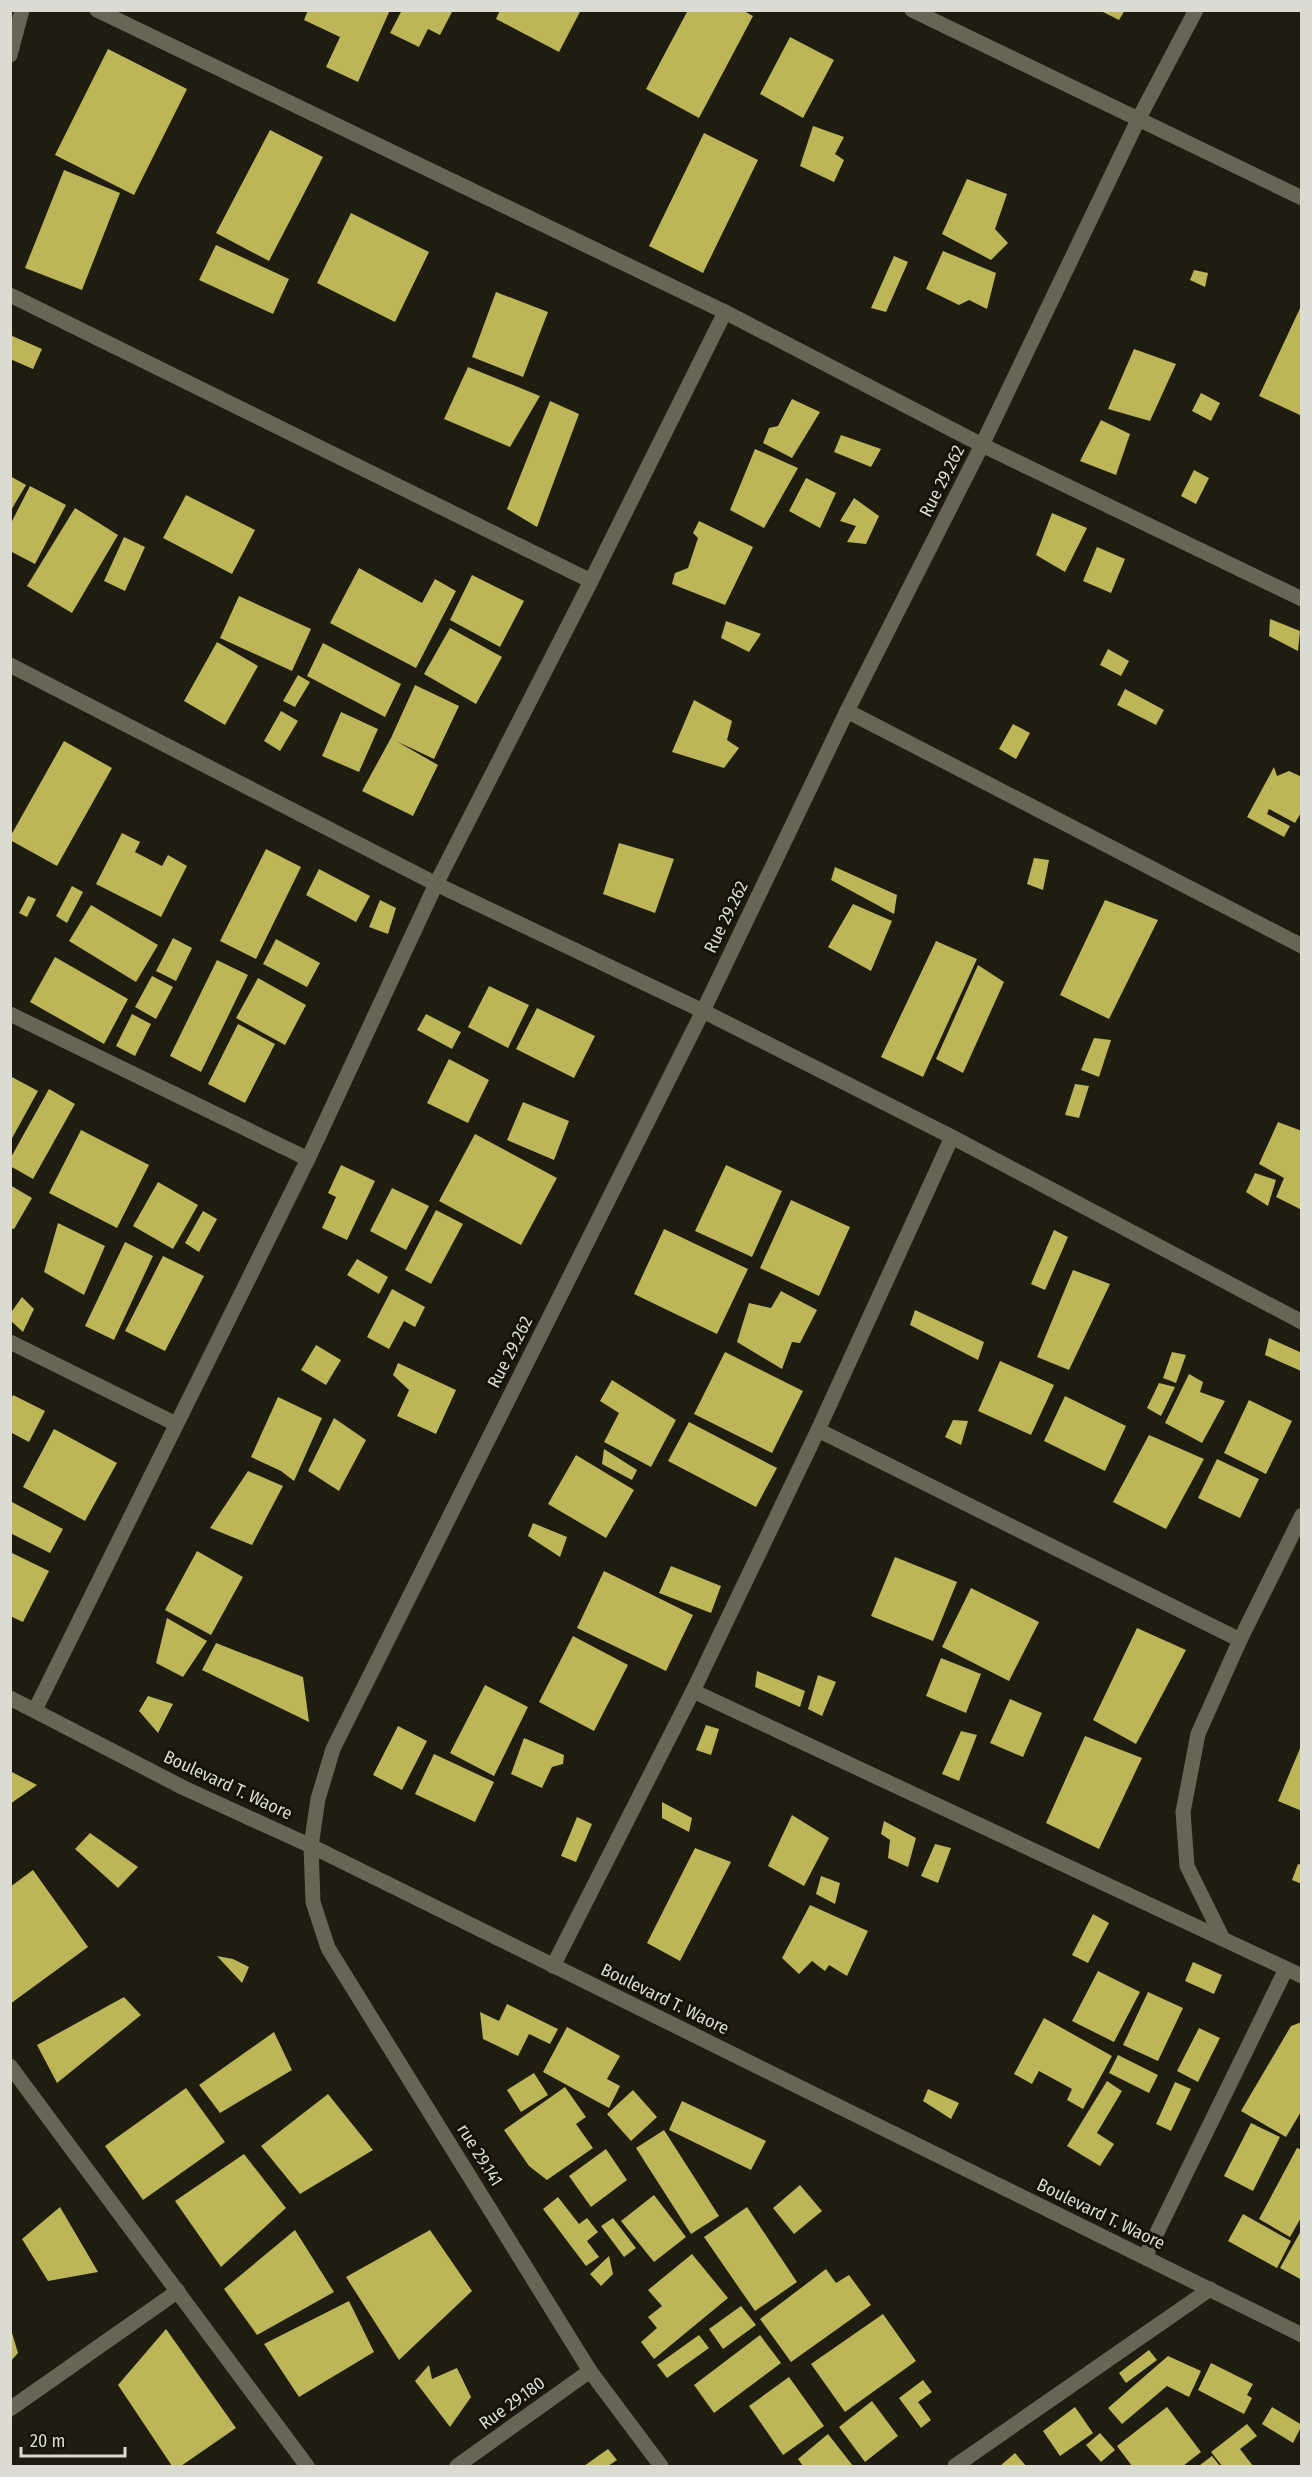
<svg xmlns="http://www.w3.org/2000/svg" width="1312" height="2477" viewBox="0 0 1312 2477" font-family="'Fira Sans Condensed',sans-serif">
  <rect width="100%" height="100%" fill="#1e1d0f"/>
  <g fill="#bdb659">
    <path d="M308,10h82l-32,72 -32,-15 14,-30 -36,-17z"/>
    <path d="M402,10h51l-13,25 -12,-6 -9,18 -29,-14z"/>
    <path d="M500,10h81l-22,42 -63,-33z"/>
    <path d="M688,10h54l11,6 -54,102 -53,-29z"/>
    <path d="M1099,10h26l-6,10z"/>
    <path d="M790,37l44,23 -31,58 -43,-24z"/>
    <path d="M108,49l79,40 -53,106 -79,-40z"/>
    <path d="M813,126l31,11 -9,17 9,6 -10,22 -34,-16z"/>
    <path d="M270,130l53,27 -54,104 -53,-28z"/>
    <path d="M704,133l54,27 -55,113 -54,-27z"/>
    <path d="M64,170l56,23 -38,97 -57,-22z"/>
    <path d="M967,179l40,15 -12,35 13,14 -17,17 -49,-26z"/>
    <path d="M351,213l78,39 -34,70 -78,-39z"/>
    <path d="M216,245l73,34 -16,35 -74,-34z"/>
    <path d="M943,251l53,22 -9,36 -18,-9 -10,5 -33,-16z"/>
    <path d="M894,256l14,6 -22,50 -15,-4z"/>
    <path d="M1194,270l14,3 -3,14 -15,-7z"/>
    <path d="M496,292l52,20 -25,65 -51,-20z"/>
    <path d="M1302,304v112l-43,-20z"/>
    <path d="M10,335l32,14 -9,20 -23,-10z"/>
    <path d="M1134,349l42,15 -26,57 -42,-12z"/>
    <path d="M468,367l72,29 -30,51 -66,-28z"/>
    <path d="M1201,393l19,10 -9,18 -19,-10z"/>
    <path d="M792,399l28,13 -28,46 -29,-15 6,-15 9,-2z"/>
    <path d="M550,401l29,13 -42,113 -30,-18z"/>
    <path d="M1101,420l29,14 -14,41 -36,-14z"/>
    <path d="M841,435l40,14 -10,18 -37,-15z"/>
    <path d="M755,449l43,19 -34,60 -34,-18z"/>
    <path d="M1194,470l15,8 -13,26 -15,-8z"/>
    <path d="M10,476l16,9 -16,27z"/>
    <path d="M806,478l30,15 -16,35 -31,-17z"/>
    <path d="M30,486l36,19 -31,59 -25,-13v-26z"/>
    <path d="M186,495l69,35 -23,44 -69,-36z"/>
    <path d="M854,498l25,18 -13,28 -19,-2 9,-16 -16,-5z"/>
    <path d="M75,508l43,27 -46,78 -45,-27z"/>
    <path d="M1052,513l35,15 -22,44 -29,-17z"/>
    <path d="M699,521l54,26 -28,58 -53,-21 3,-11 13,-5 10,-30 -5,-5z"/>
    <path d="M124,537l21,10 -20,44 -21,-10z"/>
    <path d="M1097,547l28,12 -14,34 -28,-12z"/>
    <path d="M359,568l63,35 13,-24 21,12 -40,77 -86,-45z"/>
    <path d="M472,575l52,26 -24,46 -50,-27z"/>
    <path d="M239,596l72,33 -19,42 -72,-33z"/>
    <path d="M1270,619l30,12 -2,20 -29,-15z"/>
    <path d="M726,621l35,13 -12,18 -28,-14z"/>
    <path d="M450,628l52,29 -26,47 -52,-30z"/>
    <path d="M217,642l41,24 -33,59 -41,-24z"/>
    <path d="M323,643l78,41 -16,33 -78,-41z"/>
    <path d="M1108,649l21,12 -8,15 -21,-11z"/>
    <path d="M298,675l12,7 -15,25 -12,-6z"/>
    <path d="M415,685l44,21 -25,53 -38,-18 42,24 -25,51 -51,-25 29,-53z"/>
    <path d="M1125,689l39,21 -8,15 -39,-20z"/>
    <path d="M694,700l38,21 -5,19 12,8 -15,20 -52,-16z"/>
    <path d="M281,711l17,10 -18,30 -16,-10z"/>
    <path d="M341,712l37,17 -19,43 -37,-16z"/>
    <path d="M1013,724l17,9 -14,26 -17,-10z"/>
    <path d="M64,741l48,27 -55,98 -47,-26v-3z"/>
    <path d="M1274,767l3,9 12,-5 13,6v34l-7,12 -26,-14 -2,5 23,12 -6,11 -37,-20z"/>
    <path d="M122,833l18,9 -5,10 27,14 6,-11 19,11 -26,51 -65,-33z"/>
    <path d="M619,843l55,16 -19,54 -52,-19z"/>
    <path d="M266,849l35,18 -45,92 -36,-18z"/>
    <path d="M1034,858l15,2 -6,30 -16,-6z"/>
    <path d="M835,867l62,28 -3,19 -63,-34z"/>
    <path d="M319,869l51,27 -14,26 -50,-27z"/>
    <path d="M72,886l11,6 -16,31 -11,-7z"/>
    <path d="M28,896l8,3 -9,18 -8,-4z"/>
    <path d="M380,900l16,8 -8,26 -19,-7z"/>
    <path d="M1105,900l53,20 -49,99 -49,-24z"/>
    <path d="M853,904l39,17 -21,50 -43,-24z"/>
    <path d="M91,905l67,40 -22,37 -67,-41z"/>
    <path d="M173,938l19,10 -16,33 -20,-10z"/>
    <path d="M276,939l44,24 -13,24 -44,-23z"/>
    <path d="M936,941l41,18 -54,118 -42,-20z"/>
    <path d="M55,957l73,42 -24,45 -74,-42z"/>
    <path d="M217,960l31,15 -47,97 -31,-16z"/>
    <path d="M978,965l26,17 -41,91 -27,-14z"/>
    <path d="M152,976l21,11 -17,32 -21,-12z"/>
    <path d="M258,978l48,27 -21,40 -49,-27z"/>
    <path d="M489,986l40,19 -21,43 -40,-21z"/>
    <path d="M537,1008l58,28 -21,42 -58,-29z"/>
    <path d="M132,1014l19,10 -16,32 -19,-10z"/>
    <path d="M426,1014l35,18 -9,17 -35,-19z"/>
    <path d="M238,1024l37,20 -30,59 -37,-19z"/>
    <path d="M1094,1038l17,2 -12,37 -18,-7z"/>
    <path d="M449,1059l40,21 -21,43 -41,-20z"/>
    <path d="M10,1076l28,15 -28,51z"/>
    <path d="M1075,1084l14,2 -10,32 -14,-3z"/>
    <path d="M49,1089l26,15 -42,75 -23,-13v-7z"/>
    <path d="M523,1102l46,19 -15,39 -47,-20z"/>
    <path d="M1278,1122l24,9v79l-26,-13 8,-19 -25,-14z"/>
    <path d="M81,1130l68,35 -32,63 -68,-35z"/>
    <path d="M475,1134l82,44 -36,67 -82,-44z"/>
    <path d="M341,1165l34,16 -28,59 -25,-12 14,-31 -8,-4z"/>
    <path d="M726,1165l56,26 -30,66 -57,-26z"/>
    <path d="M1255,1173l21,7 -8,26 -22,-14z"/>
    <path d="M158,1182l40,23 -25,44 -40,-23z"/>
    <path d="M10,1185l22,13 -18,31 -4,-1z"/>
    <path d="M392,1188l37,18 -23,44 -36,-19z"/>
    <path d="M791,1200l59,27 -31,69 -59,-28z"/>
    <path d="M436,1210l27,14 -32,60 -26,-14z"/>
    <path d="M203,1211l14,8 -18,33 -14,-9z"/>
    <path d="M58,1223l47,23 -21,49 -40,-23z"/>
    <path d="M664,1229l84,40 -31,65 -83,-40z"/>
    <path d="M1054,1230l14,7 -23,53 -14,-6z"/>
    <path d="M125,1242l28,14 -39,84 -29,-14z"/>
    <path d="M163,1256l41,20 -39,75 -40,-20z"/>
    <path d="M357,1259l31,18 -9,17 -32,-19z"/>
    <path d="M1073,1270l37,14 -41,86 -32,-13z"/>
    <path d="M392,1289l33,18 -10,20 -11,-6 -15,28 -22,-12z"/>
    <path d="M781,1291l36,19 -17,33 -8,-1 -10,27 -45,-27 12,-39 22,5z"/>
    <path d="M22,1297l12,12 -11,23 -13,-12v-6z"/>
    <path d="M915,1310l69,32 -6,18 -68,-35z"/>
    <path d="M1269,1338l33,15 -1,18 -36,-16z"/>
    <path d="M316,1345l25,15 -15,25 -25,-15z"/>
    <path d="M725,1352l78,39 -31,62 -78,-39z"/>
    <path d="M1172,1352l14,3 -10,28 -13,-5z"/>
    <path d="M1000,1361l54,24 -23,50 -53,-24z"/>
    <path d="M398,1363l58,27 -20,44 -39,-18 12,-26 -16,-15z"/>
    <path d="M1189,1374l14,8 -3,10 25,9 -23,42 -37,-20z"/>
    <path d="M612,1380l64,40 -25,47 -47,-25 15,-29 -19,-12z"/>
    <path d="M1159,1383l16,4 -14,29 -14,-8z"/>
    <path d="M13,1395l32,16 -16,31 -19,-10v-31z"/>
    <path d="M1065,1396l61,30 -21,45 -61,-30z"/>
    <path d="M278,1397l44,21 -28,63 -13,-10 -30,-14z"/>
    <path d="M1249,1400l43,21 -26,53 -42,-21z"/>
    <path d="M334,1418l32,22 -27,51 -31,-20z"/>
    <path d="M953,1420l15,1 -7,24 -16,-8z"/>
    <path d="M689,1422l88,46 -21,39 -88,-46z"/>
    <path d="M54,1429l63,34 -32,58 -62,-34z"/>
    <path d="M1149,1435l55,24 -38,70 -53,-27z"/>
    <path d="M604,1449l33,21 -5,10 -30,-16z"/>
    <path d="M576,1455l58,35 -28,48 -58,-34z"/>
    <path d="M1217,1459l42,20 -19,39 -42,-20z"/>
    <path d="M248,1471l35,15 -31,59 -42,-17z"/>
    <path d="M10,1501l53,28 -13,24 -40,-20z"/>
    <path d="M533,1523l34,14 -7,20 -32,-21z"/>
    <path d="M197,1551l46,26 -32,58 -46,-25z"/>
    <path d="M10,1552l39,19 -26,51 -13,-6z"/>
    <path d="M895,1557l62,25 -24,59 -62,-25z"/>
    <path d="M671,1566l50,20 -10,27 -52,-20z"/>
    <path d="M604,1571l89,44 -27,56 -89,-43z"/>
    <path d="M971,1588l68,34 -30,59 -67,-34z"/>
    <path d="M167,1618l40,23 -24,36 -27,-14z"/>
    <path d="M1137,1628l49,22 -50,94 -43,-24z"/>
    <path d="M573,1636l55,29 -34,66 -55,-29z"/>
    <path d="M216,1643l87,34 6,45 -107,-52z"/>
    <path d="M941,1658l40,16 -15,39 -40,-17z"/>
    <path d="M757,1671l48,20 -5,16 -45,-20z"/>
    <path d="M818,1675l18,7 -14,34 -14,-7z"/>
    <path d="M485,1685l43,22 -34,69 -44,-23z"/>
    <path d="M148,1696l25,8 -15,29 -19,-22z"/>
    <path d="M1010,1699l32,14 -19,44 -33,-14z"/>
    <path d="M706,1725l13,4 -8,26 -15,-5z"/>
    <path d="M398,1726l29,15 -25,49 -29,-15z"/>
    <path d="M961,1731l16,4 -18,46 -17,-7z"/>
    <path d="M1085,1736l57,22 -43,91 -53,-26z"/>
    <path d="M524,1738l40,17 -1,9 -11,3 -10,21 -31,-14z"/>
    <path d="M1301,1746h1v65l-24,-10z"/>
    <path d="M434,1754l60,28 -19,40 -60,-28z"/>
    <path d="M10,1771l27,14 -27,19z"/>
    <path d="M662,1802l30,16 -3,14 -27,-14z"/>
    <path d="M792,1815l37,23 -25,48 -36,-20z"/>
    <path d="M577,1817l15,7 -16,38 -15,-6z"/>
    <path d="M884,1821l32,17 -8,29 -20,-9 2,-18 -9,-6z"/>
    <path d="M90,1833l48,34 -20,21 -43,-39z"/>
    <path d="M935,1844l16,4 -13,35 -17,-7z"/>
    <path d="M695,1848l36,14 -51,99 -33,-18z"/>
    <path d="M1298,1864l4,1v19l-10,-4z"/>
    <path d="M33,1870l55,77 -78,57v-117z"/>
    <path d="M821,1876l19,7 -5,21 -19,-10z"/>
    <path d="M810,1905l58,26 -21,45 -18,-11 -4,6 -13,-10 -13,13 -17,-16z"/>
    <path d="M1093,1914l16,9 -21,40 -16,-8z"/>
    <path d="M217,1956l16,3 16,8 -7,16z"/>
    <path d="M1193,1962l29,13 -8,19 -29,-13z"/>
    <path d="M1098,1971l42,21 -26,50 -42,-21z"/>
    <path d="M1148,1992l35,16 -25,53 -35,-16z"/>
    <path d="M124,1997l17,18 -84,68 -20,-38z"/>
    <path d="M507,2004l51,25 -8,15 -21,-10 -11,22 -35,-17 -3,-27 19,9z"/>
    <path d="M1044,2018l68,38 -29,53 -16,-9 5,-11 -33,-18 -7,13 -18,-10z"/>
    <path d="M1302,2022v88l-16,27 -45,-26 50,-85z"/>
    <path d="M567,2027l53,29 -13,23 13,7 -11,22 -66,-36z"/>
    <path d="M1199,2028l21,10 -22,44 -21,-11z"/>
    <path d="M274,2032l18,38 -72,43 -21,-28z"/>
    <path d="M1118,2055l40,20 -9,18 -40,-20z"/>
    <path d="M534,2073l14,22 -27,17 -14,-22z"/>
    <path d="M1107,2081l15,10 -25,42 17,11 -14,22 -33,-20z"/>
    <path d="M1175,2082l16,7 -20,42 -15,-7z"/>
    <path d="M565,2087l21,30 -10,7 17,24 -46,32 -18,-14 -25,-36z"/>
    <path d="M186,2088l39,54 -82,58 -38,-54z"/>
    <path d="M928,2089l31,14 -8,16 -28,-18z"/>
    <path d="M633,2090l24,27 -26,24 -24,-27z"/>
    <path d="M328,2094l45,56 -73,44 -39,-48z"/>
    <path d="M682,2101l84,40 -15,29 -82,-40z"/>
    <path d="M1251,2123l29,14 -27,54 -29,-15z"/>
    <path d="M664,2130l55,86 -28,18 -55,-86z"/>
    <path d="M1297,2148l5,2v66l-12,21 -31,-18z"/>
    <path d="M606,2149l21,31 -36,27 -22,-31z"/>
    <path d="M244,2154l42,54 -65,59 -46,-66z"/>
    <path d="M800,2185l22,26 -28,23 -21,-26z"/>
    <path d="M654,2195l32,42 -32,25 -33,-41z"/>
    <path d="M558,2197l21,27 8,-6 11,14 -11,9 12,16 -13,9 -43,-57z"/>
    <path d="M60,2207l38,65 -50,9 -26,-42z"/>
    <path d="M747,2207l50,75 -42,29 -51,-74z"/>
    <path d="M1243,2214l48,27 -14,27 -49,-27z"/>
    <path d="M613,2218l23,30 -12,9 -23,-31z"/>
    <path d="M1302,2229v51l-22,-12z"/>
    <path d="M295,2230l39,62 -77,43 -33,-46z"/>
    <path d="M430,2230l42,61 -73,69 -53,-83z"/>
    <path d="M692,2254l36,44 -74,61 -13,-17 16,-14 -9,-11 14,-11 -14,-16z"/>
    <path d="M609,2256l4,18 -12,12 -11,-12z"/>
    <path d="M826,2269l10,14 13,-8 22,30 -80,57 -31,-43z"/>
    <path d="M349,2301l25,51 -75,45 -35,-53z"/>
    <path d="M741,2306l15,19 -33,24 -14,-20z"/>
    <path d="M883,2314l33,47 -71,51 -34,-48z"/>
    <path d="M166,2329l70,99 -55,38h-9l-54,-81z"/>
    <path d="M12,2333l6,20 -8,9v-27z"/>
    <path d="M699,2335l10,13 -42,30 -10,-13z"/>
    <path d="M760,2335l21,28 -67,50 -20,-28z"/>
    <path d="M1149,2350l8,10 -31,23 -7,-10z"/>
    <path d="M1168,2356l33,15 -12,26 -22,-11 -45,38 -14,-16z"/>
    <path d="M1211,2363l42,21 -6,11 5,3 -8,16 -46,-24z"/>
    <path d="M429,2365l3,14 25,-11 14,29 -21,30 -35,-46z"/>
    <path d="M789,2377l35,49 -41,29 -34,-49z"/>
    <path d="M923,2380l9,12 -14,10 13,18 -10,8 -22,-30z"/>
    <path d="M872,2401l26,35 -33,26 -26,-35z"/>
    <path d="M1075,2407l18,26 -33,23 -17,-25z"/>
    <path d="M1167,2407l34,45 -18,14h-51l-15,-20z"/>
    <path d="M1272,2407l30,18 -9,18 -31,-19z"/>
    <path d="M1247,2424l10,12 -17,13 13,17h-31l-11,-14z"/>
    <path d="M1100,2433l15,17 -14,12 -15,-17z"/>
    <path d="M828,2434l25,32h-50l-5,-7z"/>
    <path d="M608,2449l9,11 -9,6h-24z"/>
    <path d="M1015,2453l11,13h-26z"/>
    <path d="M1212,2456l8,10h-19l-1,-1z"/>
  </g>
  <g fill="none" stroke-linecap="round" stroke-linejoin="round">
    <g stroke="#676656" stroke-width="15">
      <path d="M97,10l628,302 257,133 320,154"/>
      <path d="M912,10l390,188"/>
      <path d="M10,55l12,-45"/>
      <path d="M10,295l581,286"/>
      <path d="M10,665l426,219 267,127 249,126 350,185"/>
      <path d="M847,711l455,235"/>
      <path d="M10,1014l298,145"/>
      <path d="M10,1342l166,82"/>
      <path d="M818,1430l422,210"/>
      <path d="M693,1691l609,285"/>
      <path d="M35,1710l273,-551 128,-275 155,-303 134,-269"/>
      <path d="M1222,1937l-35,-71 -4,-54 15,-78 42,-94 62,-125"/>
      <path d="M553,1966l140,-275 125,-261 134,-293"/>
      <path d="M10,2066l297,400"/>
      <path d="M1145,2257l141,-288"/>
      <path d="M10,2409l168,-118"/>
      <path d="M457,2466l133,-95"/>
      <path d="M661,2466l-71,-95 -262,-423 -15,-46 -2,-56 7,-47 15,-50 370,-738 144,-300 135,-266 157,-327 57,-108"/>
      <path d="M955,2466l255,-177"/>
    </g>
    <path stroke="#676656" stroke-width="15" d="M10,1698l174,90 127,58 991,489"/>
  </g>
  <g text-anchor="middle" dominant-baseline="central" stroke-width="6" stroke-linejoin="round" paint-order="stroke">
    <g font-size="18" fill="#dcdbd2" stroke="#141406">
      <text transform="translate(942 481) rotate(-63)">Rue 29.262</text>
      <text transform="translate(726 917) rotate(-64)">Rue 29.262</text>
      <text transform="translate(510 1352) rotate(-63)">Rue 29.262</text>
      <text transform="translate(228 1785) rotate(25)">Boulevard T. Waore</text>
      <text transform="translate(665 1999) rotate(26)">Boulevard T. Waore</text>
      <text transform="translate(480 2155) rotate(58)">rue 29.141</text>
      <text transform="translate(1101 2214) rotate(26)">Boulevard T. Waore</text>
      <text transform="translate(512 2403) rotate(-36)">Rue 29.180</text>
    </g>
  </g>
  <rect width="1312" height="2477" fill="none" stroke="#dcdbd2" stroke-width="24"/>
  <path d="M21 2447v9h104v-9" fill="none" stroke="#dcdbd2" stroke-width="3"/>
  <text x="30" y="2447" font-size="18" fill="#dcdbd2" stroke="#141406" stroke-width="4.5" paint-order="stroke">20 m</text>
</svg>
